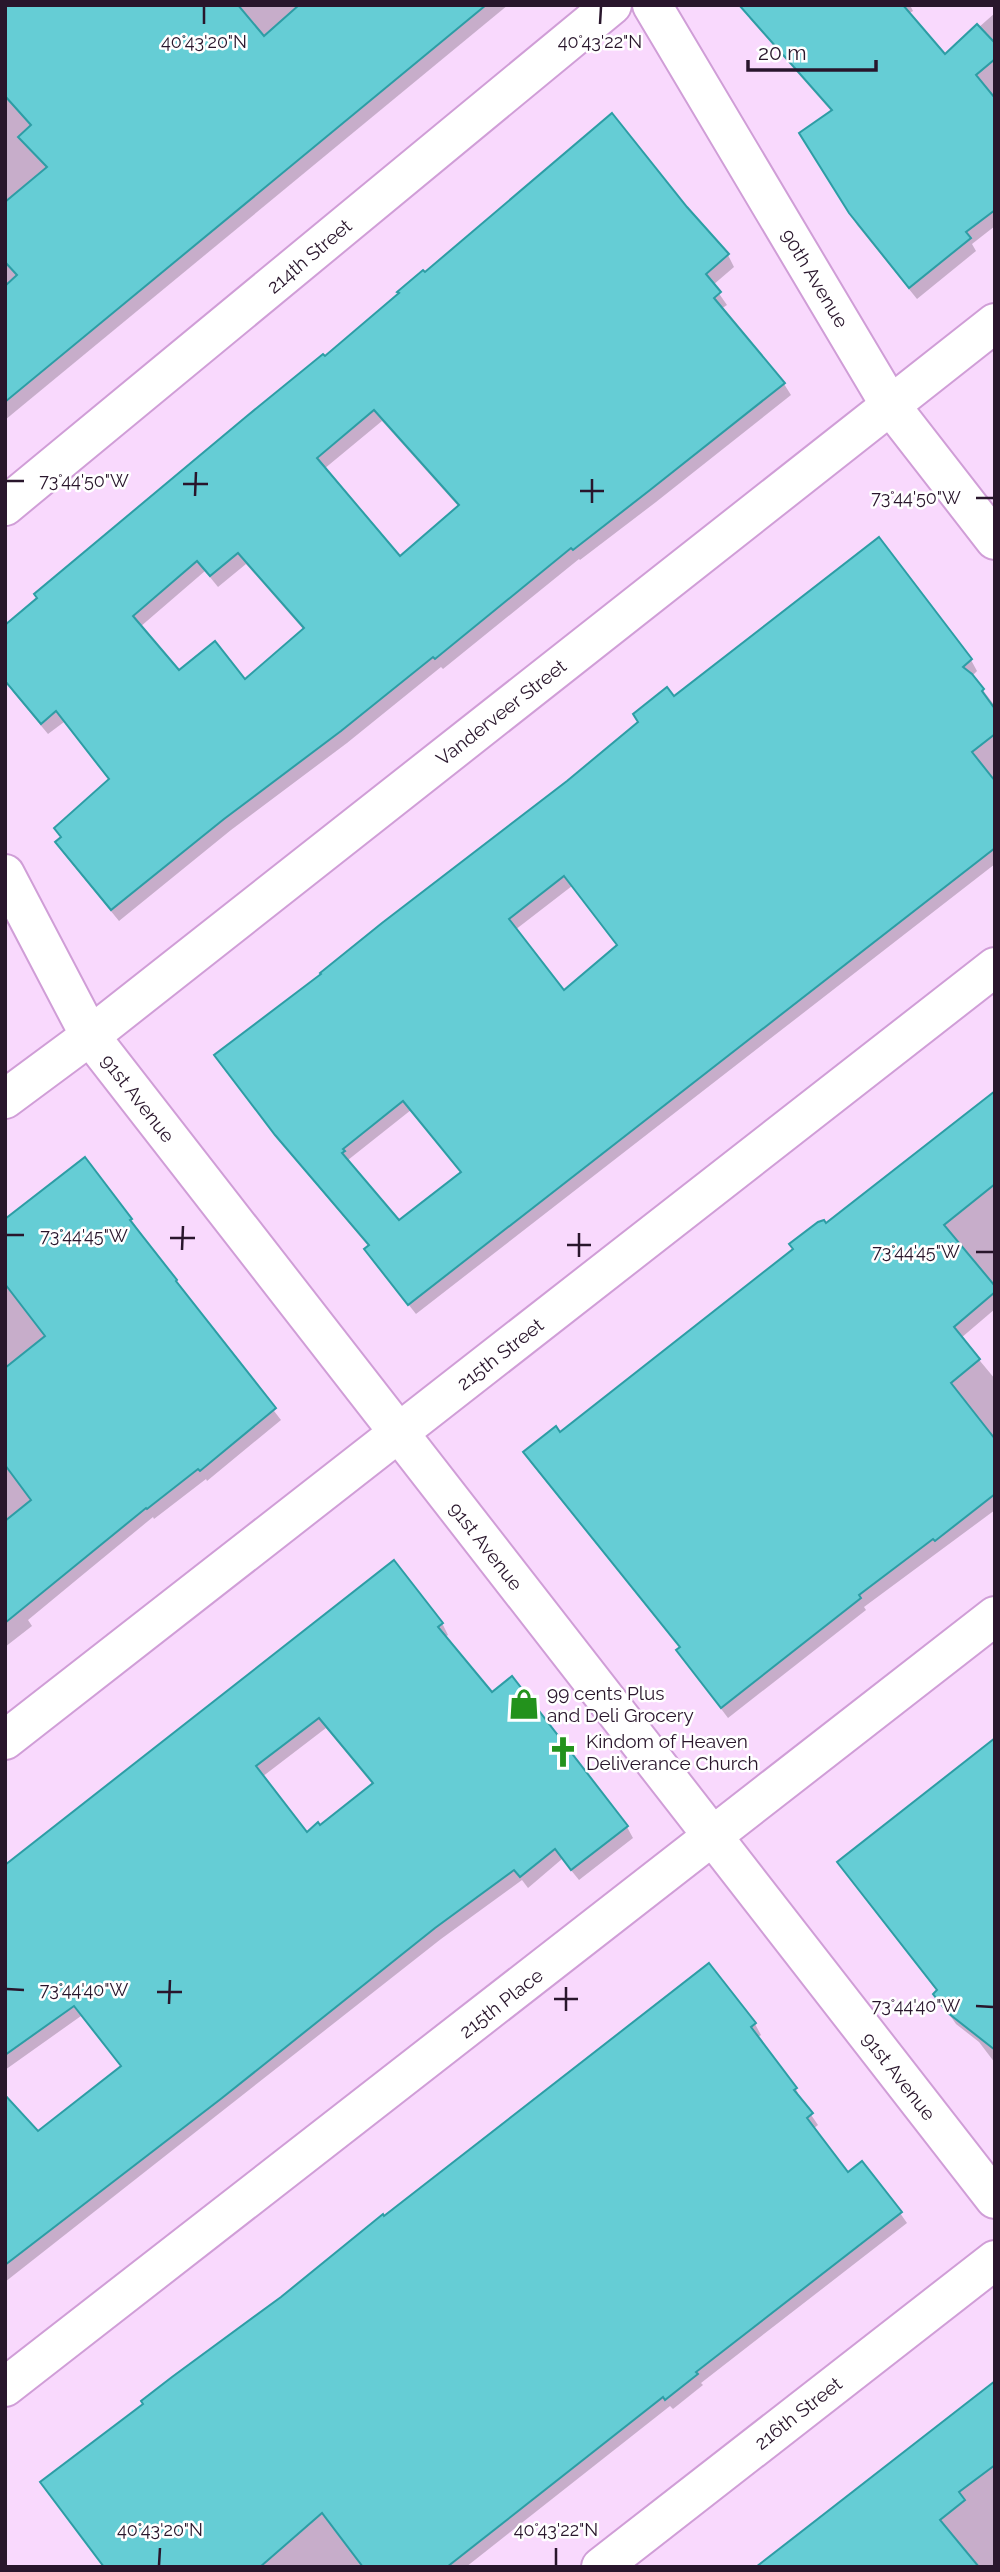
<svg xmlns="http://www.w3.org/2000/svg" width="1000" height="2572" viewBox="0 0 1000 2572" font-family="Raleway,sans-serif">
  <rect width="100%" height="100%" fill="#f9d9fd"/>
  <g fill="#0003" fill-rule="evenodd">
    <path d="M5,5h503l-503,415z"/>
    <path d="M747,5h163l3,6 -5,3 37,43 50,-44v213l-23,18 4,7 -59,48 -60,-74 -56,-92 31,-21 -82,-93 -6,-11z"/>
    <path d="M686,208l42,47 6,12 -21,18 14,20 -6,4 63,75 7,11 -135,107 -76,58 -1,-1 -136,110 -2,-2 -94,76 -116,87 -112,91 -55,-67 -7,-12 5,-3 -6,-10 54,-48 -46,-59 -16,12 -35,-42 -6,-11 318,-322zM382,421l77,86 -59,51 -76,-89zM246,564l58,66 -59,51 -67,-8 -38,-46 65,-56 13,16z"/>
    <path d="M879,539l92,121 6,11 -5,5 23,30v158l-579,450 -43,-54 -4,-13 -85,-101 -61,-80 100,-91zM572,886l46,61 -54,45 -49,-62zM411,1110l50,63 -63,49 -50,-62z"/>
    <path d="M995,1094v215l-34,29 34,41v131l-131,97 2,3 -138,108 -43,-57 -4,-13 -150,-185 -6,-11 35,-18z"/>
    <path d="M131,1219l51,73 99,128 -74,61 -1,-2 -52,40 -1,-2 -73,60 -52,43 4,6 -27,21v-425z"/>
    <path d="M442,1623l6,12 -3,2 47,57 135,133 6,11 -54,42 -17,-21 -34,29 -6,-8 -81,59 -436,343v-185l33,37 84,-67 -41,-51 -76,54v-203zM326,1728l47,57 -53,42 -14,7 -44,-57z"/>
    <path d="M995,1741v322l-16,-21 -23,-18 -21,-30 3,-2 -99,-130z"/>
    <path d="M709,1965l46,59 6,11 -4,3 39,51 5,11 17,25 -5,4 35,45 52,39 7,10 -206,160 2,2 -30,24 -3,-3 -204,161h-361l-63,-84z"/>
    <path d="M995,2384v183h-233z"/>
  </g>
  <g fill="#65cdd5" stroke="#2d9da5" stroke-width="2" fill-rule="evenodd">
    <path d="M5,5h233l26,31 35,-31h187l-481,397v-116l12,-11 -12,-13v-60l42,-35 -29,-30 13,-12 -26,-29z"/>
    <path d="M739,5h164l42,49 32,-30 18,19v16l-19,16 19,23v112l-29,22 5,6 -62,50 -60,-75 -50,-80 33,-23z"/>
    <path d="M612,113l75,94 42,47 -23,20 15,18 -7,6 71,85 -135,107 -77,60 -2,-2 -136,111 -2,-2 -92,74 -117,88 -113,91 -56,-68 6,-5 -7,-9 55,-49 -53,-68 -15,13 -36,-43v-56l32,-27 -3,-4 213,-178 76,-62 2,2 74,-63 -2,-1 26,-22 2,2zM374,410l85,95 -59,51 -83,-98zM238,553l66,75 -59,51 -30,-38 -36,29 -46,-54 64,-55 13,15z"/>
    <path d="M879,537l93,122 -9,8 9,7 12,15 -2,2 13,18v25l-23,18 23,29v67l-587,457 -44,-56 5,-4 -94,-110 -61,-80 107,-81 -1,-1 62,-50 185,-142 71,-59 -5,-8 34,-27 7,9zM564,876l53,69 -53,45 -55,-71zM403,1101l58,71 -62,48 -57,-67 3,-2 -2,-2z"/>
    <path d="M995,1091v93l-51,41 51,61v6l-41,35 26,32 -29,24 44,56v55l-60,47 -2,-2 -74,56 2,3 -140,110 -45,-58 4,-3 -157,-195 33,-26 4,6 233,-183 -4,-5 29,-22 6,-2 2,3z"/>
    <path d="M85,1157l47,62 -2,1 47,60 -1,1 100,127 -76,63 -2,-2 -51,40 -1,-1 -141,115v-102l26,-21 -26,-35v-97l40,-32 -40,-52v-65z"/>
    <path d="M394,1560l49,63 -5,4 54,65 20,-16 116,150 -57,44 -16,-21 -35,28 -6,-7 -79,58 -213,170 -217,167v-170l33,36 83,-65 -47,-60 -69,49v-190zM319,1718l54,65 -53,42 -2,-3 -11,10 -51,-66z"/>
    <path d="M995,1738v312l-47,-37 -15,-19 4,-4 -100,-128z"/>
    <path d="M709,1963l47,60 -5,4 46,61 -3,2 19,23 -6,5 41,54 14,-11 40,51 -206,160 2,2 -33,26 -2,-3 -216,170h-84l-41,-54 -62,54h-156l-64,-85 103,-78 -2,-3 31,-24 109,-80 102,-83 1,2z"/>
    <path d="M995,2381v84l-36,27 6,8 -25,20 39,47h-223z"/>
  </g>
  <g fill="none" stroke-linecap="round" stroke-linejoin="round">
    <defs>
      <g id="minor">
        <path d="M652,5l238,400 105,135"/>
        <path d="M5,506l607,-501"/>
        <path d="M5,874l85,162 905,1163"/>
        <path d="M5,1099l85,-63 905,-713"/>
        <path d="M5,1740l990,-773"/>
        <path d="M5,2387l990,-771"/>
        <path d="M601,2567l394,-307"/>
      </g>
    </defs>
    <use href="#minor" stroke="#d09ed7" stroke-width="42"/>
    <use href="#minor" stroke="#fff" stroke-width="38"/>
  </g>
  <path fill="none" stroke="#29162c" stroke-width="2.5" d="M204,24v-17M600,24l1,-17M7,481h17M183,484h25M580,491h24M195,496l1,-24M976,498h17M592,503v-24M7,1235h17M170,1238h25M567,1245h24M182,1250l1,-24M976,1252h17M579,1257v-24M7,1989l17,1M157,1992h25M554,1999h24M169,2004l1,-24M976,2006l17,1M566,2011v-24M159,2565l1,-17M556,2565v-17"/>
  <defs>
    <symbol id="shop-bare" viewBox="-9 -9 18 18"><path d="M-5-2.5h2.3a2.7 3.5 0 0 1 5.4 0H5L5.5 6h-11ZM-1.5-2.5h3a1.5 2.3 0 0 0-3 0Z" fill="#23921c" stroke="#fff" stroke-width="2.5" paint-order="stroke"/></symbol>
    <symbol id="church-bare" viewBox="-9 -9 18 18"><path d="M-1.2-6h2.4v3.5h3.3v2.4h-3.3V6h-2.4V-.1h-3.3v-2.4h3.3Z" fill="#23921c" stroke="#fff" stroke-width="2.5" paint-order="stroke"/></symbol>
  </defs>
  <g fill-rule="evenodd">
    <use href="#shop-bare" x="502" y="1682" width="44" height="44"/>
    <use href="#church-bare" x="541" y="1730" width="44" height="44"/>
  </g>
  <g text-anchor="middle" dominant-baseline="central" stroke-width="5" stroke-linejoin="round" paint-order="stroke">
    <g font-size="19" fill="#29162c" stroke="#fff">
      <text transform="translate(309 256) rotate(-40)">214th Street</text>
      <text transform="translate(815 278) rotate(59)">90th Avenue</text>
      <text transform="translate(501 712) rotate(-38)">Vanderveer Street</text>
      <text transform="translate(138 1098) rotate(52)">91st Avenue</text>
      <text transform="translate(500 1354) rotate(-38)">215th Street</text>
      <text transform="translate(486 1546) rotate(52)">91st Avenue</text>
      <text transform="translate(501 2003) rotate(-38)">215th Place</text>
      <text transform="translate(899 2076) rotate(52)">91st Avenue</text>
      <text transform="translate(798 2413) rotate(-38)">216th Street</text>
    </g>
    <g font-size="19" fill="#29162c" stroke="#fff" text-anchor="start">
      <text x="547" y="1693">99 cents Plus<tspan x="547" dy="22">and Deli Grocery</tspan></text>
      <text x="586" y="1741">Kindom of Heaven<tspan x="586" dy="22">Deliverance Church</tspan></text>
    </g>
  </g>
  <g font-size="18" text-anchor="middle" fill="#29162c" stroke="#fff" stroke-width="5" stroke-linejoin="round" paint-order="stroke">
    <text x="204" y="48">40°43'20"N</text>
    <text x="600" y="48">40°43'22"N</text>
    <text x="84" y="487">73°44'50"W</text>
    <text x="916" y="504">73°44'50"W</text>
    <text x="84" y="1242">73°44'45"W</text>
    <text x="916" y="1258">73°44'45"W</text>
    <text x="84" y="1996">73°44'40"W</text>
    <text x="916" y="2012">73°44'40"W</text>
    <text x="160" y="2536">40°43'20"N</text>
    <text x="556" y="2536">40°43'22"N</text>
  </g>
  <rect width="1000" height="2572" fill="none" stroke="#29162c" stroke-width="14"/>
  <path d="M748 60v10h128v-10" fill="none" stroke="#29162c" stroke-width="3.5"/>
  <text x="758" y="60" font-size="21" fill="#29162c" stroke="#ffffff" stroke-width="5" paint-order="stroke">20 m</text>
</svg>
